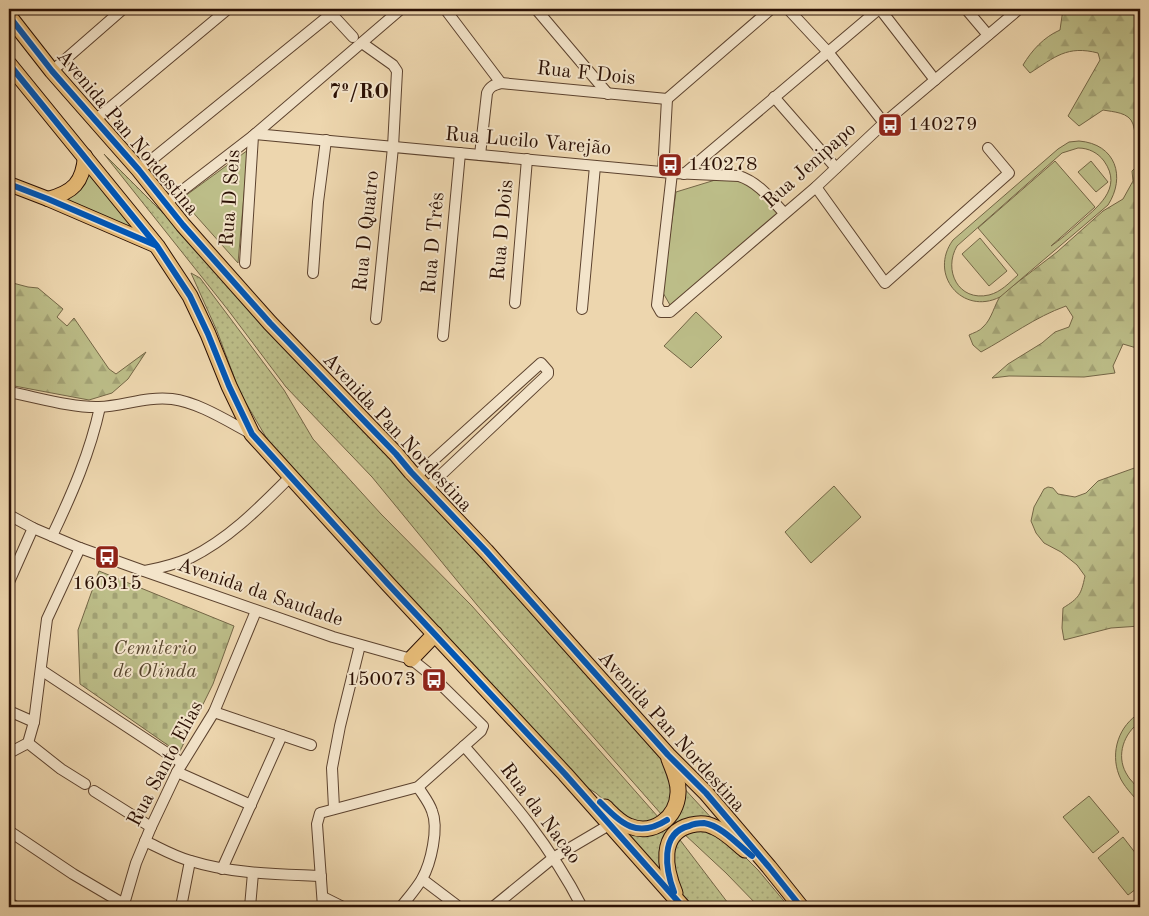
<svg xmlns="http://www.w3.org/2000/svg" width="1149" height="916" viewBox="0 0 1149 916" font-family="'Old Standard TT',serif">
  <defs>
    <pattern id="grass-dots" width="8" height="8" patternUnits="userSpaceOnUse" patternTransform="scale(1.25)"><rect width="8" height="8" fill="#bcbd88"/><path d="M2 2h.1M6 6h.1" fill="none" stroke="#a2a174" stroke-width="1.8" stroke-linecap="round"/></pattern>
    <pattern id="forest-firs" width="22" height="20" patternUnits="userSpaceOnUse" patternTransform="scale(1.25)"><rect width="22" height="20" fill="#bcbd88"/><path d="M5 1l3.5 6h-7zM16 11l3.5 6h-7z" fill="#a2a174"/></pattern>
    <pattern id="cemetery-stones" width="16" height="16" patternUnits="userSpaceOnUse" patternTransform="scale(1.25)"><rect width="16" height="16" fill="#bcbd88"/><path d="M2 7V4a2 2 0 0 1 4 0v3zM10 15v-3a2 2 0 0 1 4 0v3z" fill="#a2a174"/></pattern>
  </defs>
  <rect width="100%" height="100%" fill="#edd6ae"/>
  <filter id="stains"><feTurbulence type="fractalNoise" baseFrequency=".004" numOctaves="4"/><feColorMatrix values="0 0 0 0 .2 0 0 0 0 .09 0 0 0 0 .02 0 0 0 .5 -.17"/></filter>
  <radialGradient id="worn" r=".72"><stop offset=".6" stop-color="#630" stop-opacity="0"/><stop offset="1" stop-color="#630" stop-opacity=".3"/></radialGradient>
  <g fill="url(#grass-dots)" stroke="#746646">
    <path d="M104,154l86,86 179,191 108,123 82,83 104,118 13,48 -14,12 -185,-210 -105,-128 -86,-90 -58,-77z"/>
    <path d="M191,273l9,5 84,112 29,49 68,75 91,92 187,212 -12,8 -18,-6 -14,-10 -19,-17 -31,-19 -292,-325 -33,-56 -23,-62z"/>
    <path d="M681,785l35,38 -39,5 -7,-7z"/>
    <path d="M615,822l51,2 6,8 -7,46z"/>
    <path d="M701,828l32,17 25,25 31,37h-30l-33,-34 -43,-40z"/>
    <path d="M677,836l54,71h-44l-8,-10 -9,-43z"/>
  </g>
  <g fill="url(#forest-firs)" stroke="#746646">
    <path d="M1063,9h77v134c-5,-7 -5,-11 -7,-19 -4,-12 -20,-12 -30,-14l-24,16 -11,-10 32,-56 -2,-7c-31,-8 -43,4 -68,20l-7,-8c9,-15 21,-28 37,-35z"/>
    <path d="M1140,163v186l-17,-5 -10,22 2,7 -31,4 -75,-1 -17,2 16,-14 34,-21 13,-11 14,-5 4,-10 -7,-11c-31,11 -57,31 -85,46l-8,-7 -4,-10c4,-2 11,-4 14,-8 9,-8 11,-22 18,-32l56,-43 46,-41 20,-12 10,-18 -1,-10z"/>
    <path d="M9,282l19,5 10,1 25,21 -6,8 10,9 7,-8 35,51 7,5 30,-22 -18,27 -16,14 -23,7 -80,-15z"/>
    <path d="M1140,466v160l-29,2 -47,12 -2,-12 1,-20c16,-10 18,-13 22,-32l-8,-11 -16,-13 -17,-9 -8,-10 -5,-12 3,-14 10,-18 4,-2 5,1 5,6 17,3 11,-4 12,-12z"/>
  </g>
  <path fill="url(#cemetery-stones)" stroke="#746646" d="M99,571l135,55 -21,58 -34,69 -99,-69 -2,-54z"/>
  <g fill="#bcbd88" stroke="#746646" fill-rule="evenodd">
    <path d="M1079,141c37,3 47,36 29,64l-108,92c-38,19 -72,-23 -47,-57l105,-91 11,-7zM1078,148c11,0 20,5 26,13 20,28 -8,47 -26,63 -9,8 -18,16 -27,22l44,-39 -40,-46 -77,67 40,47c-9,8 -17,17 -29,20 -31,7 -46,-25 -32,-49l105,-93z"/>
    <path d="M248,150l-10,113 -57,-64z"/>
    <path d="M1091,161l17,21 -12,10 -18,-20z"/>
    <path d="M88,165l53,71 -82,-40z"/>
    <path d="M738,173l46,43 -114,89 -8,-14 14,-99z"/>
    <path d="M980,238l27,33 -18,15 -27,-32z"/>
    <path d="M696,312l26,25 -31,31 -27,-22z"/>
    <path d="M834,486l27,31 -50,46 -26,-31z"/>
    <path d="M1140,713v9c-16,11 -24,33 -14,51 3,7 11,12 14,19 1,3 0,8 0,12 -7,-9 -17,-18 -21,-29 -9,-23 0,-50 21,-62z"/>
    <path d="M1089,796l30,36 -26,21 -30,-36z"/>
    <path d="M1123,837l17,22v27l-12,9 -30,-37z"/>
  </g>
  <g fill="none" stroke-linecap="round" stroke-linejoin="round">
    <defs>
      <g id="minor">
        <path d="M445,9l56,74"/>
        <path d="M536,9l72,85"/>
        <path d="M788,9l40,43 56,71"/>
        <path d="M880,9l55,71"/>
        <path d="M966,9l22,26"/>
        <path d="M328,10l25,27"/>
        <path d="M362,43l31,22 4,6 -4,76 -17,172"/>
        <path d="M52,71l71,-62"/>
        <path d="M774,97l62,71"/>
        <path d="M667,99l104,-90"/>
        <path d="M95,120l133,-111"/>
        <path d="M255,134l417,39 67,3c19,6 32,23 45,37"/>
        <path d="M480,155l7,-62c3,-7 7,-8 14,-10l166,16"/>
        <path d="M139,170l192,-156"/>
        <path d="M663,172l4,-73"/>
        <path d="M672,173l-15,132 4,7h9l146,-125 68,-64 135,-114"/>
        <path d="M684,174l195,-165"/>
        <path d="M816,187l69,96 124,-110 -21,-25"/>
        <path d="M166,203l87,-67 148,-127"/>
        <path d="M245,263l8,-127"/>
        <path d="M313,273l5,-71 8,-62"/>
        <path d="M515,303l12,-144"/>
        <path d="M582,309l13,-143"/>
        <path d="M443,336l17,-183"/>
        <path d="M9,392c27,5 63,16 90,15 24,-1 48,-11 73,-8 26,3 57,23 80,35"/>
        <path d="M415,477l126,-114 7,8v3l-122,115"/>
        <path d="M9,515l24,13 47,20 64,23 189,66 78,22 20,16 52,51 -2,5 -63,56 -98,26 -3,11 6,83"/>
        <path d="M52,536c20,-42 38,-83 48,-129"/>
        <path d="M145,571c15,-3 31,-7 45,-13 39,-19 70,-51 100,-81"/>
        <path d="M9,582l24,-54"/>
        <path d="M41,670l141,93"/>
        <path d="M9,711l25,11"/>
        <path d="M214,712l97,33"/>
        <path d="M28,743l33,26 24,15"/>
        <path d="M464,746c45,51 87,100 118,161"/>
        <path d="M9,753l19,-10 6,-21 13,-103 33,-71"/>
        <path d="M177,772l74,33"/>
        <path d="M94,791l57,36"/>
        <path d="M334,808l-2,-40 8,-42 20,-81"/>
        <path d="M9,831l64,43 51,30"/>
        <path d="M145,841c15,7 30,16 46,20 42,13 86,13 130,15"/>
        <path d="M222,869l60,-134"/>
        <path d="M422,879l37,28"/>
        <path d="M323,897l20,10"/>
        <path d="M9,903l7,4"/>
        <path d="M125,907l-1,-3 12,-41 15,-36 26,-55 37,-60 42,-101"/>
        <path d="M181,907l9,-46"/>
        <path d="M250,907l3,-34"/>
        <path d="M401,907c7,-9 15,-18 21,-28 9,-16 17,-51 10,-68 -3,-9 -9,-16 -14,-24"/>
        <path d="M493,907l60,-49 56,-33"/>
      </g>
      <g id="major">
        <path d="M9,184l39,15 109,47"/>
        <path d="M48,199c25,-7 35,-16 37,-43"/>
      </g>
      <g id="highway">
        <path d="M9,16l43,55 87,99 44,55 87,98 126,131 15,18 75,79 182,204 38,38 63,74 32,40"/>
        <path d="M9,64l148,182 33,50 18,38 21,52 23,48 136,150 177,190 118,133"/>
        <path d="M411,659l24,-25"/>
        <path d="M605,807c7,7 15,16 24,19 24,10 48,-8 49,-33 1,-12 -5,-23 -9,-34"/>
        <path d="M675,893c-10,-24 -17,-60 16,-68 8,-2 16,-2 23,2 12,5 21,15 31,23"/>
      </g>
    </defs>
    <use href="#minor" stroke="#5c422e" stroke-width="12"/>
    <use href="#major" stroke="#2b1004" stroke-width="16"/>
    <use href="#highway" stroke="#2b1004" stroke-width="17"/>
    <use href="#minor" stroke="#f3e4ca" stroke-width="10"/>
    <use href="#major" stroke="#e6bb77" stroke-width="14"/>
    <use href="#highway" stroke="#e6bb77" stroke-width="15"/>
    <defs>
      <g id="cycleway">
        <path d="M9,16l43,55 87,99 44,55 87,98 126,131 15,18 75,79 182,204 38,38 63,74 32,40"/>
        <path d="M9,64l148,182 33,50 18,38 21,52 23,48 136,150 177,190 118,133"/>
        <path d="M9,184l39,15 107,46"/>
        <path d="M600,802c22,22 37,37 67,18"/>
        <path d="M674,892c-8,-21 -15,-59 15,-66 4,-2 10,-3 15,-3 18,3 34,22 48,33"/>
      </g>
    </defs>
    <use href="#cycleway" stroke="#f3e4ca" stroke-width="9"/>
    <use href="#cycleway" stroke="#0057b8" stroke-width="6"/>
  </g>
  <defs>
    <symbol id="bus-square" viewBox="-11 -11 22 22"><rect x="-9" y="-9" width="18" height="18" rx="4" fill="#8f2418" stroke="#f3e4ca"/><path d="M-5-6H5V4H4V6H2V4H-2V6H-4V4H-5ZM-3.5-4V0h7V-4ZM-3.5 1.2v1.5H-2V1.2ZM2 1.2v1.5H3.5V1.2Z" fill="#fff"/></symbol>
  </defs>
  <g fill-rule="evenodd">
    <use href="#bus-square" x="876" y="111" width="28" height="28"/>
    <use href="#bus-square" x="656" y="151" width="28" height="28"/>
    <use href="#bus-square" x="93" y="543" width="28" height="28"/>
    <use href="#bus-square" x="420" y="666" width="28" height="28"/>
  </g>
  <g text-anchor="middle" dominant-baseline="central" stroke-width="4" stroke-linejoin="round" paint-order="stroke">
    <g font-size="20" fill="#2b1004" stroke="#f3e4ca">
      <text transform="translate(586 74) rotate(6)">Rua F Dois</text>
      <text transform="translate(127 133) rotate(50)">Avenida Pan Nordestina</text>
      <text transform="translate(528 142) rotate(5)">Rua Lucilo Varejão</text>
      <text transform="translate(810 166) rotate(-42)">Rua Jenipapo</text>
      <text transform="translate(231 198) rotate(-86)">Rua D Seis</text>
      <text transform="translate(503 230) rotate(-85)">Rua D Dois</text>
      <text transform="translate(367 231) rotate(-84)">Rua D Quatro</text>
      <text transform="translate(434 243) rotate(-85)">Rua D Três</text>
      <text transform="translate(397 433) rotate(47)">Avenida Pan Nordestina</text>
      <text transform="translate(260 593) rotate(19)">Avenida da Saudade</text>
      <text transform="translate(671 732) rotate(48)">Avenida Pan Nordestina</text>
      <text transform="translate(166 764) rotate(-62)">Rua Santo Elias</text>
      <text transform="translate(540 814) rotate(53)">Rua da Nacao</text>
    </g>
    <g font-size="20" fill="#2b1004" stroke="#f3e4ca" text-anchor="start">
      <text x="908" y="125">140279</text>
      <text x="688" y="165">140278</text>
      <text x="107" y="584" text-anchor="middle">160315</text>
      <text x="416" y="680" text-anchor="end">150073</text>
    </g>
    <g font-size="20" font-style="italic" fill="#56442c" stroke="#f3e4ca">
      <text x="155" y="649">Cemiterio<tspan x="155" dy="23">de Olinda</tspan></text>
    </g>
    <g font-size="21" font-weight="bold" fill="#2b1004" stroke="#f3e4ca">
      <text x="359" y="92">7º/RO</text>
    </g>
  </g>
  <rect width="1149" height="916" fill="none" stroke="#edd6ae" stroke-width="30"/>
  <rect x="10" y="10" width="1129" height="896" fill="none" stroke="#2b1004" stroke-width="2.5"/>
  <rect x="15" y="15" width="1119" height="886" fill="none" stroke="#2b1004"/>
  <rect width="100%" height="100%" filter="url(#stains)"/>
  <rect width="100%" height="100%" fill="url(#worn)"/>
</svg>
